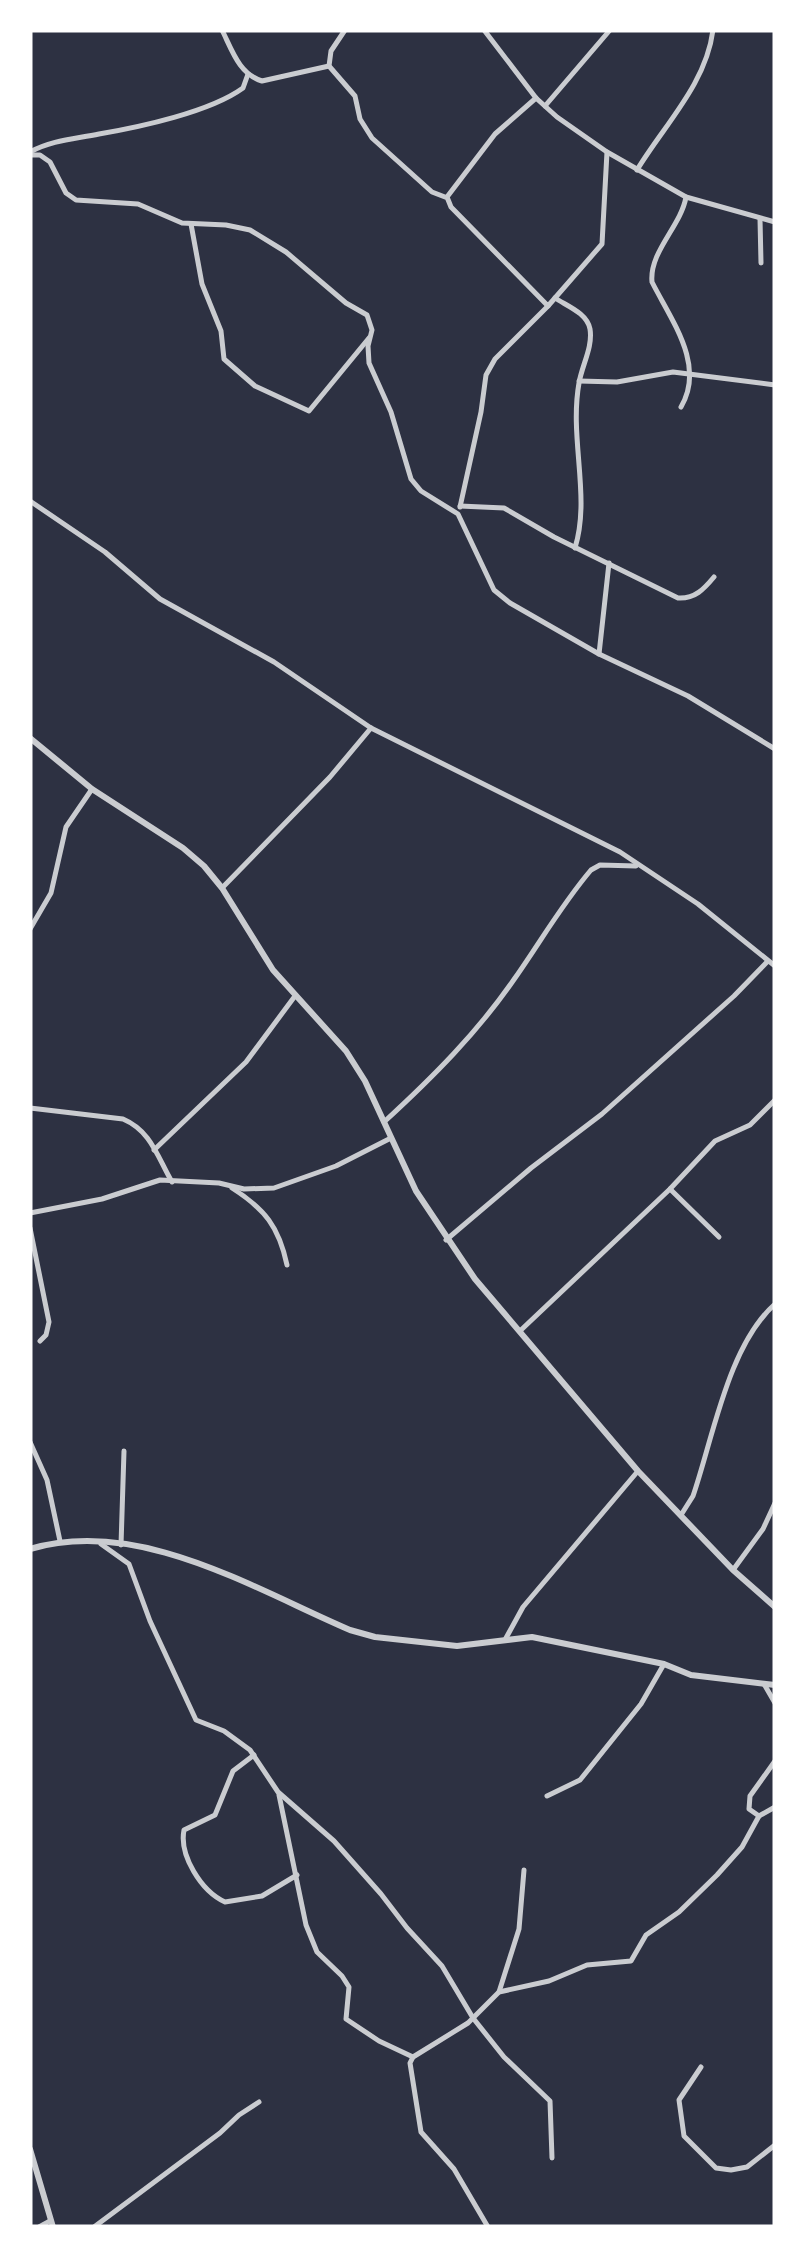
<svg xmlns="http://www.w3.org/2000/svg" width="805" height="2257" viewBox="0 0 805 2257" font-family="Barlow,sans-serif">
  <rect width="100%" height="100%" fill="#2d3142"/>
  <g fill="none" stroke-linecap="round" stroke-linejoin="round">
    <g stroke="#caccd0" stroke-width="5">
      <path d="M222,30c10,20 17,44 40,51l67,-15"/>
      <path d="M345,30l-14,21 -2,15 26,30 5,23 12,19 60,54 13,5"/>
      <path d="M484,30l52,68 21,19 50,35 79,45 89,25"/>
      <path d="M536,98l-41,36 -48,63 4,10 97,99 54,-62 5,-92"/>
      <path d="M545,106l65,-76"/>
      <path d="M30,152c22,-12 45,-13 69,-18 41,-7 111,-22 144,-46l5,-14"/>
      <path d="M30,155h10l10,7 16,31 10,7 62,4 44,19 44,2 24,5 36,22 60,51 21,12 5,15 -4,16 1,17 22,49 20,67 10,12 37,23 36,76 16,13 89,51 89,42 87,53"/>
      <path d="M637,170c28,-46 69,-86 76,-140"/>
      <path d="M760,219l1,44"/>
      <path d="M191,224l11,60 19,47 3,28 31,27 54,25 60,-73"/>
      <path d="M555,298c12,8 32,15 35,31 3,18 -8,36 -11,54 -10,56 12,113 -4,165"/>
      <path d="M579,381l38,1 56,-10 102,13"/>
      <path d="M681,407c25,-42 -10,-87 -29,-125 -3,-30 29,-56 34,-85"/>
      <path d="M30,501l75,51 55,47 114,63 97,66 249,124 78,52 77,62"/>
      <path d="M460,506l44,2 50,29 124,61c17,1 26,-9 36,-21"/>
      <path d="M460,507l21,-95 5,-37 9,-16 53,-53"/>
      <path d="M599,654l10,-91"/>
      <path d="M222,888l108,-111 41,-49"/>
      <path d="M30,929l21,-36 15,-66 26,-38"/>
      <path d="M30,1108l93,11c28,12 34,37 49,63"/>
      <path d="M384,1122c48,-44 94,-90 131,-144 26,-37 47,-74 76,-108l9,-5 36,1"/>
      <path d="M154,1150l92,-88 49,-66"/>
      <path d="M232,1188c33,21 47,39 55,77"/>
      <path d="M670,1189l49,48"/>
      <path d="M30,1213l72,-14 58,-19 59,3 25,6 30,-1 62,-22 55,-28"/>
      <path d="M30,1228l19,94 -3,13 -6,6"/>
      <path d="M446,1240l85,-72 71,-54 132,-118 33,-34"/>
      <path d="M521,1330l149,-141 45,-48 35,-16 25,-25"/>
      <path d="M30,1442l17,38 13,61"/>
      <path d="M681,1515l12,-19c20,-58 35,-150 82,-192"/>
      <path d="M101,1544l28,20 21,57 46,99 28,11 26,19 28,42 56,49 47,53 26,34 35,38 31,52 31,39 46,44 2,57"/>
      <path d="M121,1545l3,-94"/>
      <path d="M733,1570l30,-41 12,-26"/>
      <path d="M506,1638l17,-31 115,-136"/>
      <path d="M764,1684l11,19"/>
      <path d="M254,1755l-21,16 -18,44 -31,15c-5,25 17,61 41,72l37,-6 35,-21"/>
      <path d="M279,1795l27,130 11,27 25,24 7,11 -3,32 33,22 34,16"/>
      <path d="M547,1796l33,-16 61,-76 23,-40"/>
      <path d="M759,1816l-10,-7 1,-13 25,-35"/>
      <path d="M499,1992l20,-63 5,-59"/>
      <path d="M701,2067l-22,33 5,36 32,32 15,2 16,-3 28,-22"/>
      <path d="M39,2227l11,-6"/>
      <path d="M94,2227l126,-94 19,-18 20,-13"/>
      <path d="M488,2227l-34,-58 -33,-37 -11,-69 3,-6 55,-34 31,-31 50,-11 38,-16 44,-4 15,-26 33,-23 38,-37 25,-28 17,-31 16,-9"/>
    </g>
    <g stroke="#caccd0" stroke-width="6">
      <path d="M30,738l62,51 91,59 21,18 18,22 51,82 73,81 19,30 51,110 59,88 163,192 95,99 42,37"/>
      <path d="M30,1549c109,-32 222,39 320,81l25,7 82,9 75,-9 132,27 27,11 84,10"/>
      <path d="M30,2149l23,78"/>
    </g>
  </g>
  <rect width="805" height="2257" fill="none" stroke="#ffffff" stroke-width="65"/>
</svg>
